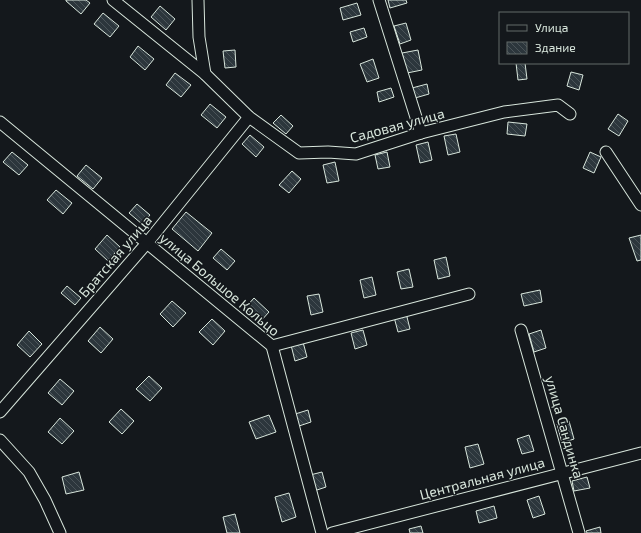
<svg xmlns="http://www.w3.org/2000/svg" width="641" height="533" viewBox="0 0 641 533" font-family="'Exo 2',sans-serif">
  <defs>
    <pattern id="building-back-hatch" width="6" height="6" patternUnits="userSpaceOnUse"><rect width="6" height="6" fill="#2c363c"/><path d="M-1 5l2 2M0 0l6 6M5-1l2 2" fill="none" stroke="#4a5358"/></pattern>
  </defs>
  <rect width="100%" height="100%" fill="#14181c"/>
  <g fill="url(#building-back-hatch)" stroke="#d8e6dc">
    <path d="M66,0h20l4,3 -9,11 -15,-13z"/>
    <path d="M388,0h18l1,3 -17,5z"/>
    <path d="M357,3l4,12 -18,5 -3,-12z"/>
    <path d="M160,6l15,13 -9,11 -15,-13z"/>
    <path d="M103,13l16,13 -9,11 -16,-13z"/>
    <path d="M406,23l5,17 -11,4 -6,-18z"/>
    <path d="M364,28l3,9 -14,5 -3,-10z"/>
    <path d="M138,46l16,13 -9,11 -15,-13z"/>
    <path d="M235,50l1,17 -11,1 -2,-17z"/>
    <path d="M418,50l4,20 -15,3 -5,-20z"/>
    <path d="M373,59l6,19 -12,4 -7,-18z"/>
    <path d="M516,63h9l2,16 -9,1z"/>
    <path d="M571,72l12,3 -4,15 -12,-4z"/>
    <path d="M175,73l16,12 -10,12 -15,-12z"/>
    <path d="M427,84l2,10 -14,4 -3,-10z"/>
    <path d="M391,88l3,9 -15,5 -2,-10z"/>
    <path d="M210,104l16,13 -9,11 -16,-13z"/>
    <path d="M618,114l10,7 -9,15 -11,-7z"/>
    <path d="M281,115l12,11 -7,8 -13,-11z"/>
    <path d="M508,122l19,2 -2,12 -18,-2z"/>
    <path d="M456,134l4,18 -12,3 -4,-19z"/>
    <path d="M250,135l14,12 -8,10 -14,-13z"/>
    <path d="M428,142l4,18 -12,3 -4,-18z"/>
    <path d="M12,152l16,13 -9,10 -16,-13z"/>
    <path d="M387,152l3,15 -12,2 -3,-14z"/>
    <path d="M590,152l11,5 -7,16 -11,-5z"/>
    <path d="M335,162l4,19 -12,2 -4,-18z"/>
    <path d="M86,165l16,13 -9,11 -16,-13z"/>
    <path d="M292,171l9,8 -12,14 -10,-8z"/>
    <path d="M56,190l16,13 -9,11 -16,-14z"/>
    <path d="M137,204l13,11 -8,9 -13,-11z"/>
    <path d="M186,212l26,21 -14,18 -26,-22z"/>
    <path d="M107,235l13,12 -12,14 -13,-12z"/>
    <path d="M641,235v25l-4,1 -8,-23z"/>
    <path d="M221,249l14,12 -8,9 -14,-12z"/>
    <path d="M446,257l4,19 -12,3 -4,-19z"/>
    <path d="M409,269l4,18 -12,2 -4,-17z"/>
    <path d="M372,277l4,18 -12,3 -4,-18z"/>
    <path d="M67,286l14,12 -6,7 -14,-12z"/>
    <path d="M540,290l2,12 -18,4 -3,-12z"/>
    <path d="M319,294l4,18 -12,3 -4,-19z"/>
    <path d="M254,298l15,14 -9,10 -15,-14z"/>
    <path d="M172,301l14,12 -13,14 -13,-13z"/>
    <path d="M406,313l4,16 -12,3 -4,-15z"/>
    <path d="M212,319l13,12 -12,14 -14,-13z"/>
    <path d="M100,327l13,12 -12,14 -13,-12z"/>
    <path d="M363,330l4,15 -12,4 -4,-16z"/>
    <path d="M541,330l5,18 -12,4 -5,-18z"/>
    <path d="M29,331l13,13 -12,13 -13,-12z"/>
    <path d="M303,342l4,15 -12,4 -4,-16z"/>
    <path d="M149,376l13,12 -12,13 -14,-12z"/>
    <path d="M60,379l14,12 -12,14 -14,-12z"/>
    <path d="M121,409l13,12 -12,13 -13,-12z"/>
    <path d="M308,410l3,12 -15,5 -4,-12z"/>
    <path d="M269,415l7,17 -20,7 -7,-17z"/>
    <path d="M60,418l14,13 -12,13 -14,-12z"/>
    <path d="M569,421l5,18 -12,4 -5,-19z"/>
    <path d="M529,435l5,16 -12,3 -5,-15z"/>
    <path d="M478,444l6,20 -14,4 -5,-21z"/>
    <path d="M79,472l5,18 -18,4 -4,-17z"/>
    <path d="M322,472l4,15 -12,4 -4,-16z"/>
    <path d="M587,477l3,11 -16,3 -2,-10z"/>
    <path d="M289,493l7,24 -14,5 -7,-25z"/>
    <path d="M539,496l6,18 -12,4 -6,-18z"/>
    <path d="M494,506l3,12 -18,5 -3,-12z"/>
    <path d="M235,514l5,19h-13l-4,-16z"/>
    <path d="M421,526l2,7h-13l-1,-4z"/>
    <path d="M600,527l1,6h-14l-1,-2z"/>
  </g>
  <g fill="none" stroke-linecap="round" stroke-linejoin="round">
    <defs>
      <g id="street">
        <path d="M113,0l92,74 44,43 50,36 29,-1 28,2 65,-21 83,-21 54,-7 12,9"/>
        <path d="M198,0l1,37 6,37"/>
        <path d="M379,0l42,133"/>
        <path d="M0,122l272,224 50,187"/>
        <path d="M606,152l35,53"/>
        <path d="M521,330l58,203"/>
        <path d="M272,346l197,-52"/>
        <path d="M0,412l147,-169 102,-126"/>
        <path d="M0,440l29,32 16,28 15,33"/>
        <path d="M332,533l309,-80"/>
      </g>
    </defs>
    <use href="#street" stroke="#d8e6dc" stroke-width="13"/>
    <use href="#street" stroke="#14181c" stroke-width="11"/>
  </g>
  <g text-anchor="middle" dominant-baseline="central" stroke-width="3" stroke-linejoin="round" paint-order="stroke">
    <g font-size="14" fill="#d8e6dc" stroke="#14181c">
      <text transform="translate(397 125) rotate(-15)">Садовая улица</text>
      <text transform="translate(115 256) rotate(-49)">Братская улица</text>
      <text transform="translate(220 284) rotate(40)">улица Большое Кольцо</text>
      <text transform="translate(565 427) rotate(74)">улица Сандинка</text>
      <text transform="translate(482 478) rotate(-15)">Центральная улица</text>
    </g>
  </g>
  <rect x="499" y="12" width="130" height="52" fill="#14181c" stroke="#626a69"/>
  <rect x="507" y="25" width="20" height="6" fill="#14181c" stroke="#626a69"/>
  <text x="535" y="32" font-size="12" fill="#d8e6dc">Улица</text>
  <rect x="507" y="42" width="20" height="12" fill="url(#building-back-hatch)" stroke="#626a69"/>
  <text x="535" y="52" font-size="12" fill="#d8e6dc">Здание</text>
</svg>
